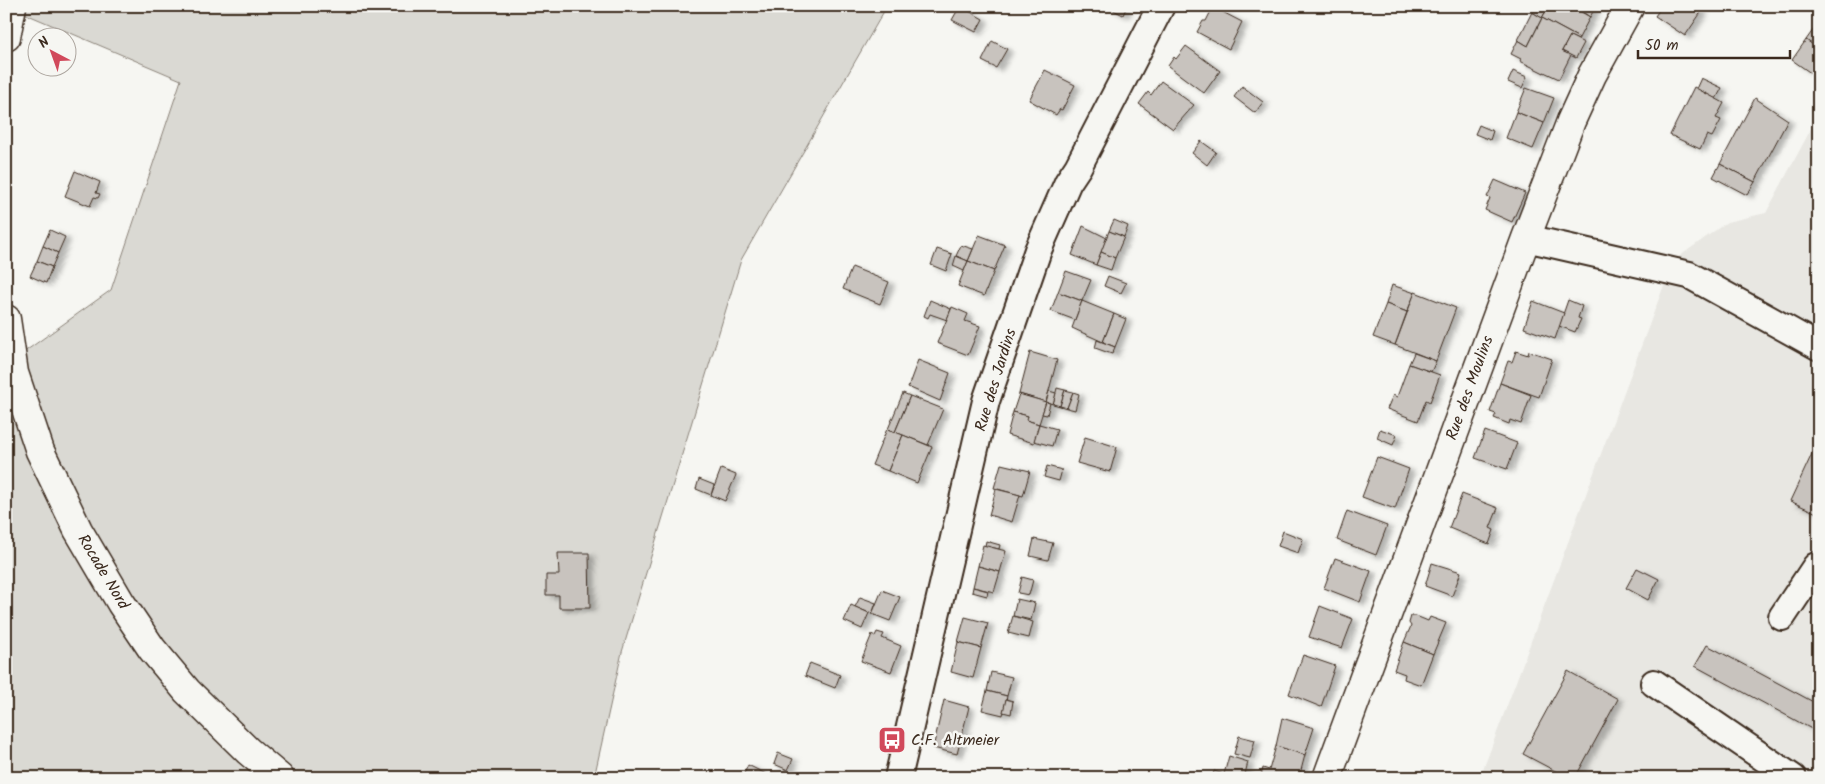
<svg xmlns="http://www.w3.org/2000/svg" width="1825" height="784" viewBox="0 0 1825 784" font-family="Kalam,sans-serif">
  <defs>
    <filter id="shadow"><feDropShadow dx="5.5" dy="3" stdDeviation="2.5" flood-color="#0004"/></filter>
  </defs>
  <rect width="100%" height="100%" fill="#f6f6f2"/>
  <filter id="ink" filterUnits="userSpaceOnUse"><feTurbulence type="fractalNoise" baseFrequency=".02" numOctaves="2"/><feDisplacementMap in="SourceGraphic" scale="10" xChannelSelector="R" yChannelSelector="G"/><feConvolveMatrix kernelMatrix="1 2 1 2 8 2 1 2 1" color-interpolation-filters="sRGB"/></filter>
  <g filter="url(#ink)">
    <path fill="#e8e7e2" d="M1819,114v664h-339l193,-517 54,-39 39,-9z"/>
    <path fill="#dad9d3" stroke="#8a8278" d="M7,6h880l-146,254 -119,392 -28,126h-588v-413l105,-75 70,-210z"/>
    <g fill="#c8c3be" stroke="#3b2a1e" filter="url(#shadow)">
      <path d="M960,6l23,13 -7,13 -24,-12z"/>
      <path d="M1106,6h21l-4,9z"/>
      <path d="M1535,6h5l6,5 -4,7 -10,-6z"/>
      <path d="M1540,6h31l19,11 -11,21 -37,-20 4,-7z"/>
      <path d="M1574,6h22l-6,11z"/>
      <path d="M1662,6h34l6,5 -17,25 -30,-20z"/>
      <path d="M1213,7l29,15 -13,27 -32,-17 6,-11h3z"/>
      <path d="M1532,12l10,6 -14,28 -10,-6z"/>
      <path d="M1542,18l37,20 -1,2 -8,-4 -8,15 9,4 -12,24 -15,-7v1l-24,-12 1,-2 -10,-5 7,-14 10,6z"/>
      <path d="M1816,26l3,2v21l-13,-9z"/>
      <path d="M1570,36l14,7 -8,15 -14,-7z"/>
      <path d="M1806,40l13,9v21l-4,6 -23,-16z"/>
      <path d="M992,41l15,8 -11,19 -14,-7z"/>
      <path d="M1186,46l34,25 -16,22 -36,-27 6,-9 2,2z"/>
      <path d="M1045,70l30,15 -13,25 -2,-1 -4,6 -27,-15z"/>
      <path d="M1513,71l14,6 -5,11 -14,-6z"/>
      <path d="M1701,78l21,10 -6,11 -20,-10z"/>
      <path d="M1161,81l33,24 -21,24 -34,-25 9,-12 3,3z"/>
      <path d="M1242,86l21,16 -8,11 -21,-16z"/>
      <path d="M1694,87l30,16 -8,15 5,2 -9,17 -5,-2 -7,14 -30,-14z"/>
      <path d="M1526,88l28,10 -10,25 -28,-11z"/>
      <path d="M1755,98l33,22 -33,62 -35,-18z"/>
      <path d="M1516,112l28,11 -11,26 -27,-11z"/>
      <path d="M1479,125l14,6 -3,9 -15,-6z"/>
      <path d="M1201,141l15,11 -9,13 -15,-12z"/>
      <path d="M1720,164l35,18 -8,13 -34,-18z"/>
      <path d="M75,171l25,11 -4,11 4,1 -2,4 -4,-1 -4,9 -25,-10z"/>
      <path d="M1495,180l30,13 -13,29 -27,-12 5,-12 -3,-1z"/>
      <path d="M1114,220l14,6 -4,11 -15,-6z"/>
      <path d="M1083,226l24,12 -11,27 -24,-10z"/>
      <path d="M50,230l15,7 -7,16 -15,-7z"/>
      <path d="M1109,231l15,6 -9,21 -14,-6z"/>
      <path d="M979,235l26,10 -11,26 -26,-10z"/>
      <path d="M961,245l12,4 -5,12 -12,-5z"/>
      <path d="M43,246l15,7 -6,14 -15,-6z"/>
      <path d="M937,249l15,5 -6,17 -15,-6z"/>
      <path d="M1101,252l14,6 -4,12 -15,-5z"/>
      <path d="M956,256l12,5 -4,10 -11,-5z"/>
      <path d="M37,261l15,6 -6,16 -16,-7z"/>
      <path d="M968,261l26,10 -10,25 -26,-10z"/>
      <path d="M852,267l37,15 -9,22 -37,-15z"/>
      <path d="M1066,271l25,9 -9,21 -24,-9z"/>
      <path d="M1108,276l18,7 -5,10 -17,-7z"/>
      <path d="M1392,285l23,8 -8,19 -21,-8z"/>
      <path d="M1058,292l24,9 -7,19 -24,-9z"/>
      <path d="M1415,292l41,16 -20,53 -41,-16z"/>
      <path d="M930,300l21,9 -4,11 -17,-6 -2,4 -4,-2z"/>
      <path d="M1568,300l14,6 -4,12 3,1 -6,13 -16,-6z"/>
      <path d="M1082,301l32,13 -11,28 -31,-14z"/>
      <path d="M1533,301l31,12 -9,26 -31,-11z"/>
      <path d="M1386,304l21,8 -12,33 -22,-8z"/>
      <path d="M952,307l16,7 -3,7 15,5 -12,29 -31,-12z"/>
      <path d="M1114,314l12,5 -11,28 -12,-5z"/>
      <path d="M1097,340l18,7 -3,7 -17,-6z"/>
      <path d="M1516,351l12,4 1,-4 23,8 -13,38 -39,-14 8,-22 4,1z"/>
      <path d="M1030,352l27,8 -11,42 -27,-8z"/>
      <path d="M1414,353l22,8 -5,11 -22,-8z"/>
      <path d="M918,360l32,13 -10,28 -32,-14z"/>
      <path d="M1409,364l31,11 -10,27 -4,-2 -8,21 -31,-12 6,-14 4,2z"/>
      <path d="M1500,383l31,12 -10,29 -11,-4 -1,4 -15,-6 2,-4 -6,-2z"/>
      <path d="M1057,388l8,2 -5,16 -7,-2z"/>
      <path d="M1065,390l8,2 -6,16 -7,-2z"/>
      <path d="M1049,391l7,2 -3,11 -7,-2z"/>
      <path d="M1073,392l6,2 -4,16 -8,-2z"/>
      <path d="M903,393l7,3 -15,36 -7,-3z"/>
      <path d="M1019,394l27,8 -7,22 -13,-4 2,-4 -15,-4z"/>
      <path d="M910,396l33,13 -15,36 -33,-13z"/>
      <path d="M1046,402l4,1 -3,12 -5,-1z"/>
      <path d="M1013,412l15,4 -2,4 13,4 -5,19 -27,-8z"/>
      <path d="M1039,424l18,5 -5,17 -18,-5z"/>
      <path d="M887,429l16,6 -15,36 -16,-6z"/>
      <path d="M1380,429l17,6 -4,10 -16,-7z"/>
      <path d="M1485,431l32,12 -10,26 -32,-11z"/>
      <path d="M903,435l29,12 -15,36 -29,-12z"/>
      <path d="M1085,437l32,10 -7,25 -33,-9z"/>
      <path d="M1819,439v75l-29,-13z"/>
      <path d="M1377,457l32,12 -14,40 -33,-12z"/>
      <path d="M1001,464l29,7 -7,25 -29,-8z"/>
      <path d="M1047,466l15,4 -3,11 -15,-4z"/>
      <path d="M721,469l15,6 -11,26 -14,-6z"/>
      <path d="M699,479l15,6 -3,10 -15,-6z"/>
      <path d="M996,489l24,6 -8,27 -23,-7z"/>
      <path d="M1462,494l36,14 -8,20 4,2 -5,14 -40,-16z"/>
      <path d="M1347,511l40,15 -11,29 -39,-15z"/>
      <path d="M1283,531l20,8 -5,14 -20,-7z"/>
      <path d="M1034,539l19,4 -5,17 -18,-4z"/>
      <path d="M986,541l14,4 -1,4 -14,-3z"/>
      <path d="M983,545l23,6 -6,21 -22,-6z"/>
      <path d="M558,553h31l1,55h-31v-13h-13v-20h13z"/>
      <path d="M1335,558l36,13 -11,31 -36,-14z"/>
      <path d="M1432,563l29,9 -9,24 -27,-10z"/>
      <path d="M978,566l22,6 -6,20 -21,-5z"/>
      <path d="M1637,568l22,11 -11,21 -22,-12z"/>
      <path d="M1022,577l11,3 -4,15 -11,-2z"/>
      <path d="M973,587l15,4 -1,5 -15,-4z"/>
      <path d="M882,590l18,7 -10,24 -18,-7z"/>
      <path d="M860,597l16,6 -4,11 -17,-7z"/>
      <path d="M1017,599l18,4 -4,17 -18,-4z"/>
      <path d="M851,605l18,8 -7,16 -18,-8z"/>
      <path d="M1320,606l33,13 -11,29 -33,-11z"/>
      <path d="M1013,616l20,6 -4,16 -21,-5z"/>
      <path d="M1411,616h5l12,5 2,-4 16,6 -13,31 -29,-12 7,-16 -2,-3z"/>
      <path d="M965,617l23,6 -7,25 -23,-6z"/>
      <path d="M877,632l7,2 -2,4 19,8 -10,26 -30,-11 11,-27 3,2z"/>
      <path d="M958,642l23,6 -8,30 -22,-6z"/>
      <path d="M1404,642l29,12 -12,31 -17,-6 1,-5 -11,-4z"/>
      <path d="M1707,645l112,60v28l-124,-67z"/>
      <path d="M1303,655l32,11 -14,41 -32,-13z"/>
      <path d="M810,663l30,12 -5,13 -30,-12z"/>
      <path d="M1568,671l50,28 -43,79h-5l-11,-5 -36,-19z"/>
      <path d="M991,672l21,5 -5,19 -20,-5z"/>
      <path d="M987,691l20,5 -4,19 -21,-5z"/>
      <path d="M1006,699l7,2 -2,13 -8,-2z"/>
      <path d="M944,700l25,7 -12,47 -24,-6z"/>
      <path d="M1282,718l32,10 -9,27 -29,-9z"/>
      <path d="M1239,736l16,4 -5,18 -16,-4z"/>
      <path d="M1276,746l29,9 -6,23h-31l-7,-2 2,-8 6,2z"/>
      <path d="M778,753l15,6 -5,11 -14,-6z"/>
      <path d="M1229,756l19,6 -4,16h-8l-12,-4z"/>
      <path d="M748,765l26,13h-32z"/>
      <path d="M1214,771l17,5v2h-19z"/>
    </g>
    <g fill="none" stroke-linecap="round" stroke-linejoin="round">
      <defs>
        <g id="minor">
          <path d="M1526,238l163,37 130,72"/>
          <path d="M1782,617l34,-51 3,-1"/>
          <path d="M1654,683l139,95"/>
          <path d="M898,778l88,-377 52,-151 30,-68 10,-15 83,-161"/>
        </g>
        <g id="major">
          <path d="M6,37l6,-31"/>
          <path d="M6,319l8,54 26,78 38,79 43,73 31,46 35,42 61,60 32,27"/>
          <path d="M1327,778l199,-540 45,-117 21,-46 38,-69"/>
        </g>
      </defs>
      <use href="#minor" stroke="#3b2a1e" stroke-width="30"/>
      <use href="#major" stroke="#3b2a1e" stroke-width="31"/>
      <use href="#minor" stroke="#f6f6f2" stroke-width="26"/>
      <use href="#major" stroke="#f6f6f2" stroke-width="28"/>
    </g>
  </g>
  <defs>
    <symbol id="bus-square" viewBox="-11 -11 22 22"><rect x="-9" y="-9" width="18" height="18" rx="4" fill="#d1495b" stroke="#f6f6f2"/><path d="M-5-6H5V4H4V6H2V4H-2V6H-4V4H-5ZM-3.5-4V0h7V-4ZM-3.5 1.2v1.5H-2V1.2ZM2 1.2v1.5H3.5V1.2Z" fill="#fff"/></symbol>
  </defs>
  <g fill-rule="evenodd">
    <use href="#bus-square" x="876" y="724" width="32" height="32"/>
  </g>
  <g text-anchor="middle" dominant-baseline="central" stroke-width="5" stroke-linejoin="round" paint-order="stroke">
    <g font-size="16" fill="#3b2a1e" stroke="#f6f6f2">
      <text transform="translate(996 380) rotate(-73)">Rue des Jardins</text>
      <text transform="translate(1470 388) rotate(-70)">Rue des Moulins</text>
      <text transform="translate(103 572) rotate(59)">Rocade Nord</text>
    </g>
    <g font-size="16" fill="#3b2a1e" stroke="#f6f6f2" text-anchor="start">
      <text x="911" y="740">C.F. Altmeier</text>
    </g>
  </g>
  <rect width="1825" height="784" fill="none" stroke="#f6f6f2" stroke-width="25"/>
  <rect x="12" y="12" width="1800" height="759" fill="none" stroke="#3b2a1e" stroke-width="2" filter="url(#ink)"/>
  <g transform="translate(52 52) rotate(319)"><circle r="24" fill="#f6f6f2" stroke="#aba49d"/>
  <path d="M0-4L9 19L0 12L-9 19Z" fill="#d1495b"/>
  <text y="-8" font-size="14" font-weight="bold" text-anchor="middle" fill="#3b2a1e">N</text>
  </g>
  <path d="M1638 50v8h152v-8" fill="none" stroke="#3b2a1e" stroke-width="2.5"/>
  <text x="1645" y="50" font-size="15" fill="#3b2a1e" stroke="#f6f6f2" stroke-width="4" paint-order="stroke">50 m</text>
</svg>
